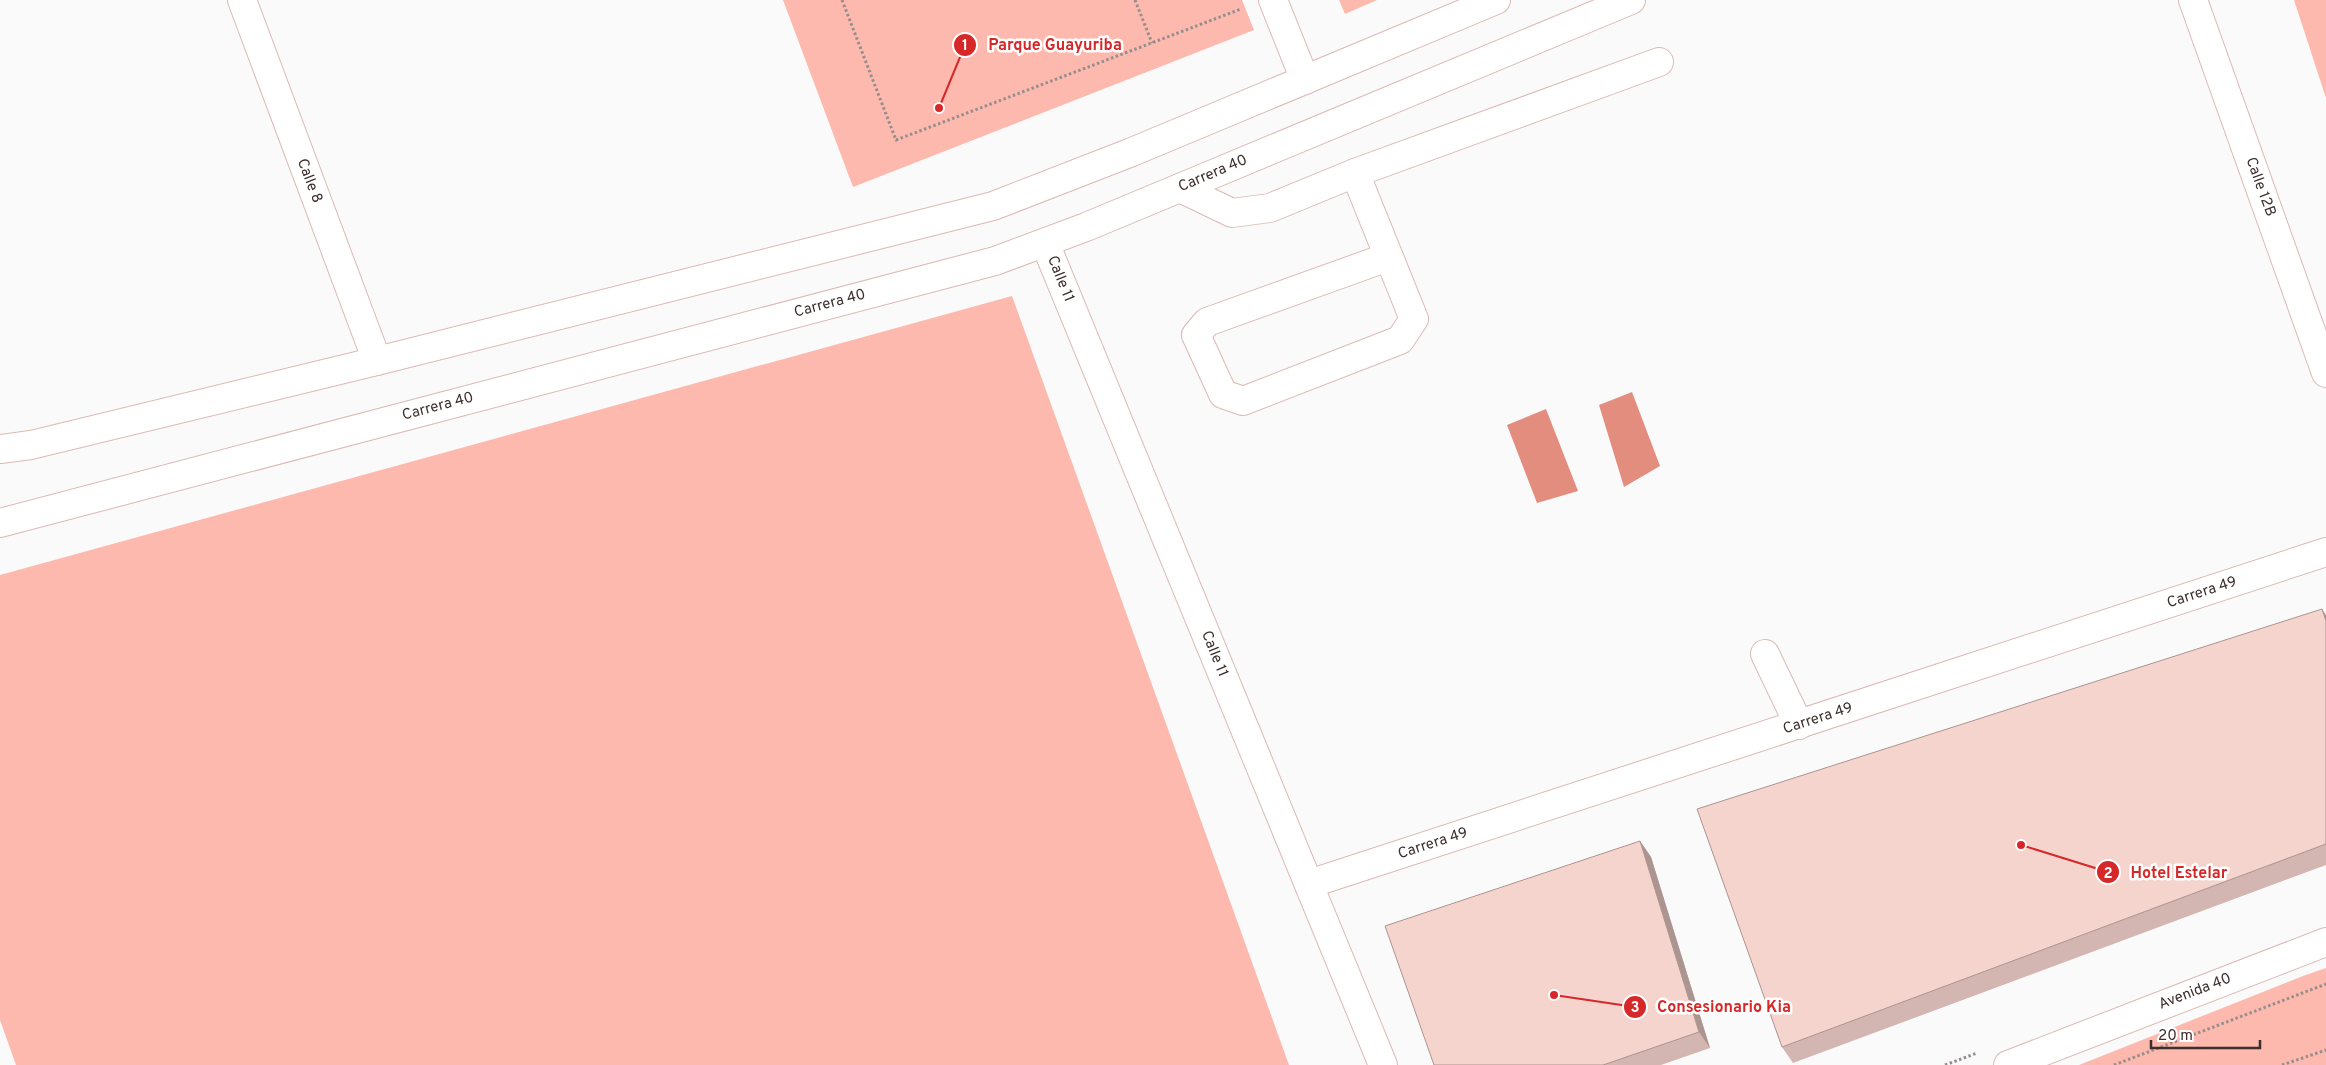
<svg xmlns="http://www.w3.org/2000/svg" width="2326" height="1065" viewBox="0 0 2326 1065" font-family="Overpass,sans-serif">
  <rect width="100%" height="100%" fill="#fafafa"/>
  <g fill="#fdb9ad">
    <path d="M783,0h459l12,30 -401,157z"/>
    <path d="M1339,0h38l-32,14z"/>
    <path d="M2294,0h32v98z"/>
    <path d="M1012,296l277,769h-1273l-16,-45v-445z"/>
    <path d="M2326,968v97h-247l224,-89z"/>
  </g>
  <g fill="#e38d7f">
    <path d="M1632,392l28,74 -36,21 -25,-82z"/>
    <path d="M1546,409l32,82 -41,12 -30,-78z"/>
  </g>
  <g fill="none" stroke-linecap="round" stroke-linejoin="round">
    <defs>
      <g id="minor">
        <path d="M242,0l135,361"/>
        <path d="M1273,0l32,80"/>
        <path d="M2193,0l133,373"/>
        <path d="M1355,173l59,146 -14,21 -157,61 -20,-7 -27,-59 11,-13 181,-65"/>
        <path d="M1180,188l52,25 38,-5 85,-35 304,-111"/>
        <path d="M1045,243l338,822"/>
        <path d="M0,449l31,-4 346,-84 616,-155 139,-54 364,-152"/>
        <path d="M0,523l995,-262 91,-34 545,-227"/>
        <path d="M1765,654l34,71"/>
        <path d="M1309,884l1017,-332"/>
      </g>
      <path id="highway" d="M2008,1065l318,-123"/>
    </defs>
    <use href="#minor" stroke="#dabab4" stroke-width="30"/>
    <use href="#highway" stroke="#dabab4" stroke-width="30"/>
    <g stroke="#958e8d" stroke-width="3" stroke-dasharray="2.5 2.5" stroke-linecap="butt">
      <path d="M842,0l54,140 345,-131"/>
      <path d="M1135,0l17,43"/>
      <path d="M1945,1065l32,-12"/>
      <path d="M2114,1065l212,-81"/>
      <path d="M2282,1065l44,-15"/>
    </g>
    <use href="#minor" stroke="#fff" stroke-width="28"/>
    <use href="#highway" stroke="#fff" stroke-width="28"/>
  </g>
  <g fill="#d3b6b1">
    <path d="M2326,615v250l-533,198 -11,-16z"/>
    <path d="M1640,841l11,16 59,191 -49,17h-227z"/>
  </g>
  <g fill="#ac9490">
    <path d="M2322,609l4,6v6z"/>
    <path d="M1640,841l11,16 59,191 -11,-16z"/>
  </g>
  <g fill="#f5d4ce" stroke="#ac9490">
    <path d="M2322,609l4,12v223l-544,203 -85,-238z"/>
    <path d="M1640,841l59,191 -96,33h-169l-49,-139z"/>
  </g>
  <g text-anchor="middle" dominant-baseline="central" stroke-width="5" stroke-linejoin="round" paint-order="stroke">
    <g font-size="15" fill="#3c2f2d" stroke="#fff">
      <text transform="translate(1213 174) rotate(-23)">Carrera 40</text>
      <text transform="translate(309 181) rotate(69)">Calle 8</text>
      <text transform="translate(2260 187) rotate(70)">Calle 12B</text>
      <text transform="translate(1060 279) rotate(68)">Calle 11</text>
      <text transform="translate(830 304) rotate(-15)">Carrera 40</text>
      <text transform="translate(438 407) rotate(-15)">Carrera 40</text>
      <text transform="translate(2202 593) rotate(-18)">Carrera 49</text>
      <text transform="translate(1214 654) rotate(68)">Calle 11</text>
      <text transform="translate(1818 719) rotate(-18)">Carrera 49</text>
      <text transform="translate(1433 844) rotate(-18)">Carrera 49</text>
      <text transform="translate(2195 992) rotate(-21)">Avenida 40</text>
    </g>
  </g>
  <path fill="none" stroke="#d62828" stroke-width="2" d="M939 108L965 45M2021 845L2108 872M1554 995L1635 1007"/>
  <g fill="#d62828" stroke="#fff" stroke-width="2">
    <circle cx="939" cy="108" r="5"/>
    <circle cx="2021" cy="845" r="5"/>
    <circle cx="1554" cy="995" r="5"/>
    <circle cx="965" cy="45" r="12"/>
    <circle cx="2108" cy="872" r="12"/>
    <circle cx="1635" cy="1007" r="12"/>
  </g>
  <g font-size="15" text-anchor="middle" font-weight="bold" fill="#fff">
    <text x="965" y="50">1</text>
    <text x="2108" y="878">2</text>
    <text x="1635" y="1012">3</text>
  </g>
  <g font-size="16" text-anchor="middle" font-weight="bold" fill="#d62828" stroke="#fff" stroke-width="5" stroke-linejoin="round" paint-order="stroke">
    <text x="1055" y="50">Parque Guayuriba</text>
    <text x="2179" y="878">Hotel Estelar</text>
    <text x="1724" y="1012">Consesionario Kia</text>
  </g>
  <path d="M2151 1040v8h109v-8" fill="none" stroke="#3c2f2d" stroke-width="2.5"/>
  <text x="2158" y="1040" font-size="15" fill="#3c2f2d" stroke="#ffffff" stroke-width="4" paint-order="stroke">20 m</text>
</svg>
